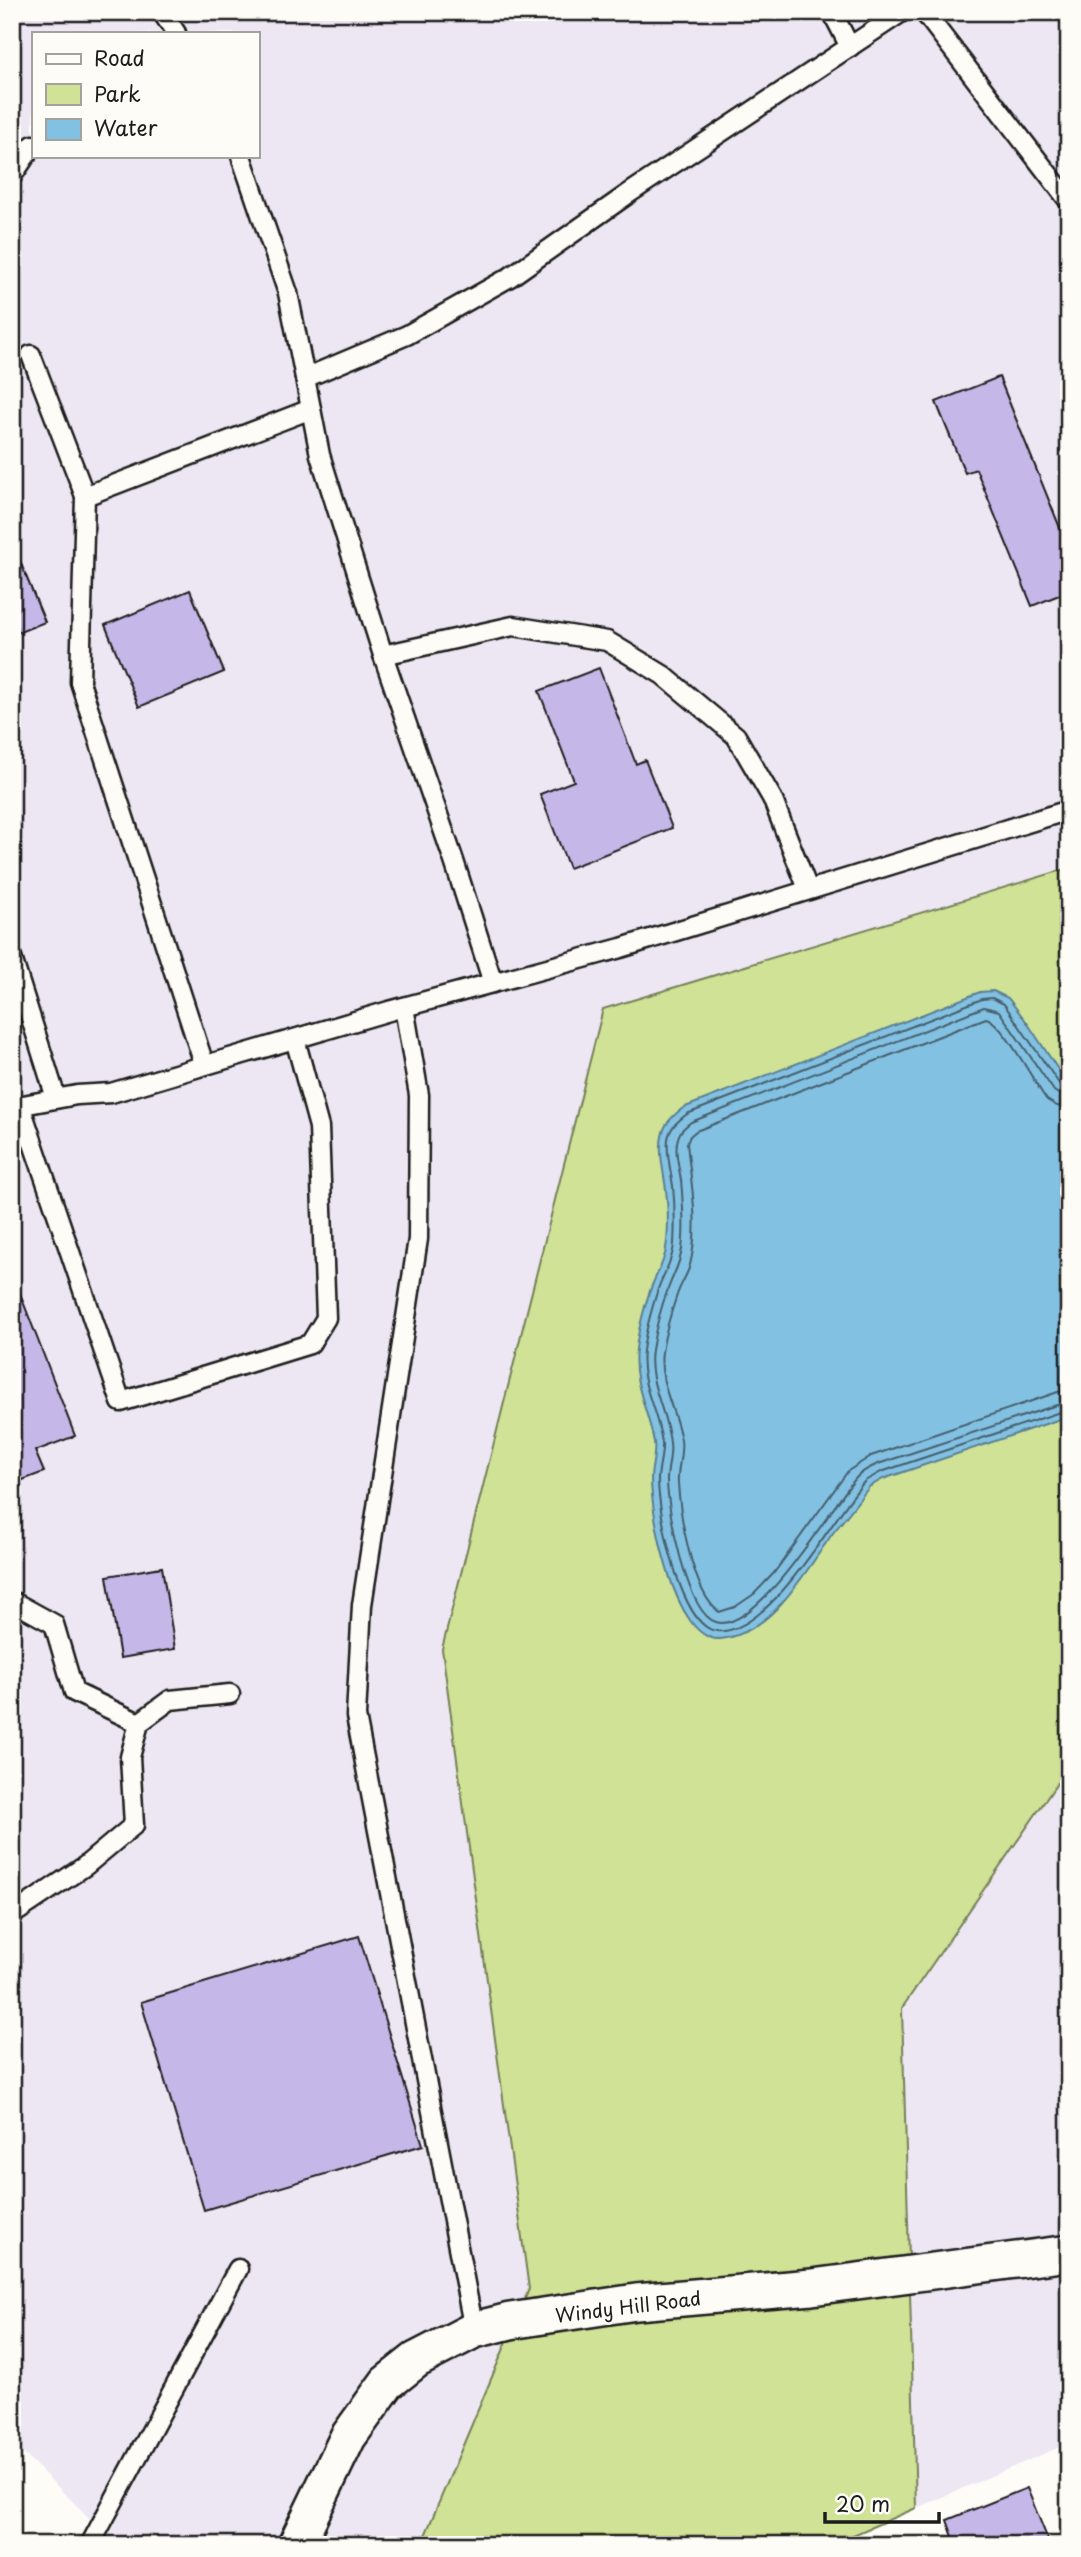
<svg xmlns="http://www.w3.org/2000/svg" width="1081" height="2557" viewBox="0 0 1081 2557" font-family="'Playpen Sans',sans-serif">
  <rect width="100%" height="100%" fill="#fdfcf7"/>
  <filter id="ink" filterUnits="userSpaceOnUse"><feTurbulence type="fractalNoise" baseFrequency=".0143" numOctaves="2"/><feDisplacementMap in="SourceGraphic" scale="14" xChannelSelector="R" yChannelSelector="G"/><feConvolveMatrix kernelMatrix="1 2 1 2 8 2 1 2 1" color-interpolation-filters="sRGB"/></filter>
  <g filter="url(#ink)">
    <g fill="#ece7f3" fill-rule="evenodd">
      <path d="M12,12h1057v856l-466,141 -161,640 87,640 -108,256h-304l-105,-103zM33,33h224v123h-224z"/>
      <path d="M1069,1766v677l-153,65 -14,-500z"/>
    </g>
    <path fill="#cfe296" stroke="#767f59" stroke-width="2" d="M1069,868v898l-167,242 14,500 -86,37h-409l108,-256 -87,-640 161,-640z"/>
    <path fill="#83c1e3" stroke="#5a7f93" stroke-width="2" d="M993,991l15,7 18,23 43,65v330l-186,63 -14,8c-12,16 -24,31 -36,46 -27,37 -61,102 -113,106 -46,3 -69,-126 -69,-160 0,-12 5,-25 3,-37 -6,-32 -22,-60 -18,-93 2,-19 10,-49 17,-66 5,-12 12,-22 13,-35 3,-18 2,-40 0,-58 -2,-19 -10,-44 -1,-63 4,-8 10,-13 18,-19l297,-116z"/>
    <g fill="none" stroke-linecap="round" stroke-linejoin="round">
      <g stroke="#455e6c" stroke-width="2">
        <path d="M1069,1088l-9,-3 -56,-81 -12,-6 -10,1 -295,115c-9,7 -17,13 -19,25 -2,14 3,33 5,47 2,19 2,39 1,58 -1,17 -11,30 -16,45 -6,19 -13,42 -15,62 -4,33 15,60 19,92 1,12 -4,25 -4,37 0,31 22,148 59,151 52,6 116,-115 148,-150l16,-9 188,-63"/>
        <path d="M1069,1097l-8,-1 -7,-5 -55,-80 -15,-4 -293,115c-6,5 -11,8 -13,16 -4,12 1,29 3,42 2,22 4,47 1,69 -2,15 -9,26 -14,40 -7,18 -13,42 -16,61 -5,33 15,61 18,93 2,12 -3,25 -3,37 0,28 20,134 49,142 41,13 116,-117 140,-144 5,-6 15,-11 22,-14l191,-63"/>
        <path d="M1069,1108l-12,-2 -10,-6c-13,-17 -44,-78 -61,-82l-290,113 -6,5 -3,7c4,40 13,83 3,122 -3,11 -10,20 -13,30 -6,17 -12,38 -15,57 -4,30 14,59 19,88 2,14 -4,28 -3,43 2,32 14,109 41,129l16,-5 19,-13 20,-21 74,-102 23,-15 187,-64 11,-2"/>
      </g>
    </g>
    <g fill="#c6b7e9" stroke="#1c1c1c" stroke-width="2">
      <path d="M999,377l70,173v41l-37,15 -56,-137 -11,4 -29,-71z"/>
      <path d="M12,542l33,80 -33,13z"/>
      <path d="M190,590l34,82 -85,35 -34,-82z"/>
      <path d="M599,668l37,96 9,-4 27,68 -103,40 -29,-74 34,-13 -35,-90z"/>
      <path d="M12,1273l63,163 -40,15 9,21 -32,12z"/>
      <path d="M162,1567l13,82 -55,9 -13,-82z"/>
      <path d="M359,1936l64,209 -219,65 -63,-208z"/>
      <path d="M1027,2488l23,57h-94l-9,-25z"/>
    </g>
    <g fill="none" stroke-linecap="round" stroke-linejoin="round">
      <defs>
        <g id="service">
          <path d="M162,12l14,21"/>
          <path d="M832,12l18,35"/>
          <path d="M924,12l145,189"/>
          <path d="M241,156l47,137 17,85"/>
          <path d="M12,176l21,-31"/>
          <path d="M31,355l54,141 -5,186 124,382"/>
          <path d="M85,496l226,-87"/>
          <path d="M383,655l130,-29 94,15 56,34 73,61 36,62 36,91"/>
          <path d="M12,958l44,140"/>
          <path d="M493,983l-39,-122 -71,-206 -63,-200 -15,-77 102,-43 103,-58 118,-83 274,-182"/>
          <path d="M404,1007l15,88 -1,144 -56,366 -6,111 118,614"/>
          <path d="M20,1105l101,297 189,-58 16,-26 -7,-191 -24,-88"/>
          <path d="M12,1107l65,-12 34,-2 278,-82 232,-63 448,-138"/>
          <path d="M12,1601l42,23 20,68 65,31"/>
          <path d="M12,1915l73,-49 49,-41 -4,-68 9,-34 31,-23 60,-6"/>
          <path d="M90,2545l148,-276"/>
        </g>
        <path id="minor" d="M296,2545l52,-108 39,-54 29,-23 58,-30 36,-9 126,-19 176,-15 257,-34"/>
      </defs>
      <use href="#service" stroke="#1c1c1c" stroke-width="23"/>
      <use href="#minor" stroke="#1c1c1c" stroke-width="40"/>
      <use href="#service" stroke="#fdfcf7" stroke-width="18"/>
      <use href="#minor" stroke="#fdfcf7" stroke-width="35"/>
    </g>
  </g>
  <g text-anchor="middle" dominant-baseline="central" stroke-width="5" stroke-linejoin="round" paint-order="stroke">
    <g font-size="19" fill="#1c1c1c" stroke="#fdfcf7">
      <text transform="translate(628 2306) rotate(-7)">Windy Hill Road</text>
    </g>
  </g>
  <rect width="1081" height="2557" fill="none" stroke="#fdfcf7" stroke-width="42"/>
  <rect x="21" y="21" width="1039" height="2515" fill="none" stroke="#1c1c1c" stroke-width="2.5" filter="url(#ink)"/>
  <rect x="32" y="32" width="228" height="126" fill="#fdfcf7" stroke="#a3a29f" stroke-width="2"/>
  <rect x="46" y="54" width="35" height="10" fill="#fdfcf7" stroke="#a3a29f" stroke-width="2"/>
  <text x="94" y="66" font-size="21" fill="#1c1c1c">Road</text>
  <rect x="46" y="84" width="35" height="21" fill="#cfe296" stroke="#a3a29f" stroke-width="2"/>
  <text x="94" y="102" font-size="21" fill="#1c1c1c">Park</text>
  <rect x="46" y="119" width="35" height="21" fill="#83c1e3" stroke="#a3a29f" stroke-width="2"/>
  <text x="94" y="136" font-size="21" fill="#1c1c1c">Water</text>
  <path d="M825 2512v10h114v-10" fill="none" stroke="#1c1c1c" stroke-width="3.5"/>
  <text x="836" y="2512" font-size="21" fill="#1c1c1c" stroke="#fdfcf7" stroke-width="5" paint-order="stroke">20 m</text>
</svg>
